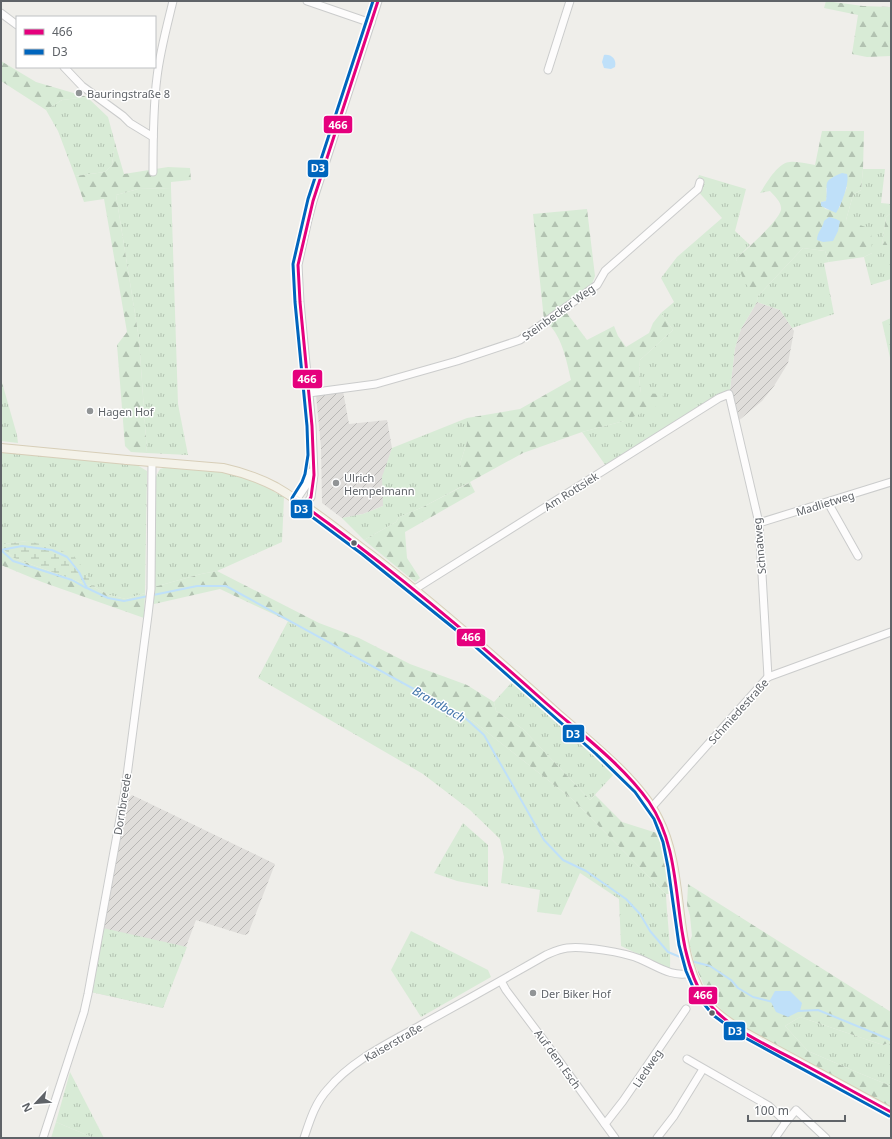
<svg xmlns="http://www.w3.org/2000/svg" width="892" height="1139" viewBox="0 0 892 1139" font-family="'Noto Sans',sans-serif">
  <defs>
    <pattern id="industrial-furrows" width="10" height="10" patternUnits="userSpaceOnUse"><rect width="10" height="10" fill="#dfddda"/><path d="M-1 1l2-2M0 10L10 0M9 11l2-2" fill="none" stroke="#b8b7b5"/></pattern>
    <pattern id="grass-tufts" width="24" height="20" patternUnits="userSpaceOnUse"><rect width="24" height="20" fill="#d8ebd6"/><path d="M3 7l-1-3M5 7V3M7 7l1-3M15 17l-1-3M17 17v-4M19 17l1-3" fill="none" stroke="#b2c2b1"/></pattern>
    <pattern id="forest-firs" width="22" height="20" patternUnits="userSpaceOnUse"><rect width="22" height="20" fill="#d8ebd6"/><path d="M5 1l3.5 6h-7zM16 11l3.5 6h-7z" fill="#b2c2b1"/></pattern>
    <pattern id="wetland-marsh" width="20" height="14" patternUnits="userSpaceOnUse"><rect width="20" height="14" fill="#d8ebd6"/><path d="M1 5h8M5 5V1M11 12h8M15 12V8" fill="none" stroke="#b2c2b1"/></pattern>
  </defs>
  <rect width="100%" height="100%" fill="#efeeea"/>
  <g fill="url(#industrial-furrows)">
    <path d="M757,302l23,8 14,21 -6,32 -14,23 -12,15 -24,20 -8,-31 5,-42 6,-19z"/>
    <path d="M343,391l6,33 38,-4 5,28 -9,29v29l-20,8 -21,4 -20,-15 -1,-56 -5,-52z"/>
    <path d="M132,795l143,69 -27,70 -4,1 -48,-15 -33,88 -72,-16 36,-192z"/>
  </g>
  <g fill="url(#grass-tufts)">
    <path d="M87,97l21,20 7,26 -3,22 -7,7 -30,4 -17,-45 -12,-21 16,-10z"/>
    <path d="M863,169h22l-4,34 10,1v9l-5,4 -4,28h9v34l-20,6 -7,-28 8,-4 -26,-33 7,-25 8,-5z"/>
    <path d="M699,175l47,14 -11,42 15,14 -14,14 21,42 1,-5 45,-48 22,3 4,11 -5,1 10,51 -42,14 -12,-18 -23,-8 -16,27 -6,19 -5,42 -124,76 -24,-34 42,-11 17,-28 -2,-15 1,-18 33,-30 -12,-17 13,-11 -13,-24 16,-21 45,-39 -27,-30z"/>
    <path d="M171,188l7,216 10,51 -41,-2 -8,-114 -23,-144 22,-6z"/>
    <path d="M891,318v44l-9,-40z"/>
    <path d="M1,379l16,56 1,8 -17,-2z"/>
    <path d="M467,418v24l-7,22 10,18 -47,25 -24,10 -3,5 -32,18 -22,-22 21,-4 20,-8 -1,-29 10,-29z"/>
    <path d="M1,452l136,13 10,6 -2,122 -19,6 -17,-4 -13,-7 -8,-10 -61,-37 -23,3h-3z"/>
    <path d="M167,467c24,2 49,2 72,8 16,5 30,14 45,22l-2,45 -65,29 -16,3 -47,13 1,-109 5,-9z"/>
    <path d="M288,621l175,96 10,4 99,78 94,95c1,25 5,49 4,75l-49,-23 -2,-47 -39,-26 -19,42 -24,-3 3,-22 -39,-7 3,-26 -4,-18 -30,-29 -47,-36 -165,-96z"/>
    <path d="M513,681l102,92 -25,27 -67,-71 -27,-18 -2,-9z"/>
    <path d="M463,823l25,22v42l-31,-6 -23,-8z"/>
    <path d="M103,928l84,19 -24,61 -72,-16z"/>
    <path d="M411,931l77,39 3,7 -70,40 -30,-47z"/>
    <path d="M800,1017l83,28 8,-3v44l-32,-13 -51,-22 -23,-25z"/>
    <path d="M70,1072l34,66h-10l-38,-16z"/>
  </g>
  <g fill="url(#forest-firs)" fill-rule="evenodd">
    <path d="M826,1l37,5 28,1v49l-24,1 -15,-3 6,-39 -34,-7z"/>
    <path d="M1,61l35,21 51,15 -25,3 -16,10 -45,-29z"/>
    <path d="M822,131h42l-1,38 -2,21 -8,5 -7,25 25,9 1,24 -8,4 -35,5 -4,-11 -22,-3 -45,48 -1,6 -14,-23 -7,-20c10,-10 42,-37 45,-49 1,-8 -6,-13 -11,-19l-10,2c6,-9 18,-31 30,-31 8,-1 17,2 25,3zM847,187l-6,15 -1,5 -10,3 -5,-1 -4,-7 5,-1 1,-6 -1,-7z"/>
    <path d="M115,143l9,31 44,-7 22,1 1,12 -20,2v6l-33,1 -22,6 23,144 8,114 -16,-1 -6,-6 -8,-101 10,-13 -23,-133 -20,3 -9,-26 30,-4 7,-7z"/>
    <path d="M587,209l8,67 -3,8 -27,23 1,5 21,28 27,-14 4,10 8,11 23,-14 4,-10 8,-10 12,17 -33,30 -1,18 2,15 22,1 -1,10 -38,17 -42,11 -59,21 -53,29 5,10 -70,40 2,26 13,20 -5,4 -51,-42 32,-18 3,-5 24,-10 46,-24 -9,-19 7,-22v-24l53,-9 51,-29c-5,-21 -9,-46 -27,-60l-11,-106z"/>
    <path d="M891,213v32h-9l4,-28z"/>
    <path d="M1,547l13,11 82,30 13,7 17,4 19,-6 -1,25 -102,-36 -41,-17z"/>
    <path d="M217,571l102,52 40,15 51,26 57,21 27,17 2,9 27,18 67,71 5,-5 27,27 38,12 9,39 2,21h-5l-94,-95 -99,-78 -10,-4 -175,-96 -68,-32 -66,15v-17l47,-13z"/>
    <path d="M688,884l203,128v30l-8,3 -83,-28 -15,9 23,25 51,22 32,13v23l-148,-82 -18,-13 -12,-14 -7,-10 -11,-25 -6,-22 3,-7 -2,-20 -3,-11z"/>
  </g>
  <path fill="url(#wetland-marsh)" d="M27,541l23,5 24,10 22,32 -82,-30 -13,-11v-3h3z"/>
  <path fill="#d8ebd6" d="M56,1122l38,16h-43z"/>
  <g fill="#bfe0f9">
    <path d="M604,55c7,-1 13,4 11,12l-4,2 -7,-1 -2,-6z"/>
    <path d="M842,173l5,1c3,8 -6,32 -11,39l-15,-7v-4l5,-1c3,-18 -6,-19 16,-28z"/>
    <path d="M829,217l7,2 4,2 -2,10 -5,10 -10,1 -6,-2c0,-8 6,-12 7,-19z"/>
    <path d="M775,991h15l12,12 -2,8 -12,6 -12,-5 -6,-12z"/>
  </g>
  <g fill="none" stroke-linecap="round" stroke-linejoin="round">
    <g stroke="#bfe0f9" stroke-width="2">
      <path d="M1,550l21,-4 30,4 15,7 12,15 8,16 21,10 16,3 73,-15h29l237,130 21,19 60,105 19,20 23,11 40,28 14,15 10,17 18,21 17,7"/>
      <path d="M1,550l12,11 59,19 14,8"/>
      <path d="M691,961l19,5 21,14 7,8 15,9 20,5"/>
      <path d="M798,1011l20,-1 73,30"/>
    </g>
    <defs>
      <g id="minor">
        <path d="M307,1l64,22"/>
        <path d="M1,13l16,12"/>
        <path d="M64,67l18,19 41,30 7,7 23,14"/>
        <path d="M548,70l22,-69"/>
        <path d="M153,172c0,-31 0,-64 4,-95 3,-26 10,-51 16,-76"/>
        <path d="M309,393l67,-9 81,-23 63,-21 77,-55 8,-14 93,-82 2,-7"/>
        <path d="M296,500l11,-16 4,-12"/>
        <path d="M829,502l2,6 27,48"/>
        <path d="M305,507l6,-10 3,-22 -2,-49 -12,-124 -2,-37 10,-45 5,-19 65,-200"/>
        <path d="M759,523l132,-41"/>
        <path d="M415,589l304,-191 10,-4 30,129 9,154"/>
        <path d="M652,807l116,-130 123,-45"/>
        <path d="M501,981l5,9 54,72 55,76"/>
        <path d="M687,1059l82,47 17,16"/>
        <path d="M605,1124l18,-23 63,-92"/>
        <path d="M43,1138l41,-126 4,-18 37,-203 23,-176 3,-26 1,-127"/>
        <path d="M304,1138c6,-18 11,-35 24,-49 24,-29 61,-46 93,-64 42,-23 83,-46 125,-70 7,-3 13,-6 21,-7 17,-2 56,4 73,11 17,7 32,19 51,14"/>
        <path d="M657,1138l17,-22 29,-47"/>
        <path d="M775,1138l11,-16 10,-12 30,28"/>
      </g>
      <path id="major" d="M1,448l126,12 96,8c18,4 36,10 53,19 33,19 64,45 95,68 65,50 126,104 187,159 32,28 81,66 100,104 31,60 10,140 55,191 9,9 19,15 29,22l149,81"/>
    </defs>
    <use href="#minor" stroke="#cbcccc" stroke-width="9"/>
    <use href="#major" stroke="#d7ceb8" stroke-width="10"/>
    <use href="#minor" stroke="#fdfcfc" stroke-width="7"/>
    <use href="#major" stroke="#f4f2e9" stroke-width="8"/>
    <defs>
      <g id="bus-1">
        <path d="M296,500c88,62 170,131 250,203 35,31 76,61 103,99 26,38 26,85 33,129 3,20 8,41 18,60 21,36 66,53 101,72 30,16 60,33 90,49"/>
        <path d="M305,507l6,-10 3,-22 -2,-49 -12,-124 -2,-37 15,-64 65,-200"/>
      </g>
      <path id="bus-2" d="M373,1l-65,198 -15,65 2,38 12,124 1,29 -3,19 -3,8 -10,16v4l70,52 99,80 135,120 39,38 19,27 9,23 5,25 11,78 7,26 10,23 17,21 27,20 149,81"/>
    </defs>
    <use href="#bus-1" stroke="#fff" stroke-width="6"/>
    <use href="#bus-2" stroke="#fff" stroke-width="6"/>
    <use href="#bus-1" stroke="#e5007d" stroke-width="3"/>
    <use href="#bus-2" stroke="#0065bd" stroke-width="3"/>
  </g>
  <g fill="#919496" stroke="#fff" stroke-width="1.5">
    <circle cx="79" cy="93" r="4"/>
    <circle cx="90" cy="411" r="4"/>
    <circle cx="336" cy="483" r="4"/>
    <circle cx="533" cy="993" r="4"/>
  </g>
  <g fill="#5f6368" stroke="#fff" stroke-width="1.5">
    <circle cx="354" cy="543" r="3.5"/>
    <circle cx="712" cy="1013" r="3.5"/>
  </g>
  <g text-anchor="middle" dominant-baseline="central" stroke-width="3" stroke-linejoin="round" paint-order="stroke">
    <g font-size="11" fill="#5f6368" stroke="#fff" text-anchor="start">
      <text x="87" y="93">Bauringstraße 8</text>
      <text x="98" y="411">Hagen Hof</text>
      <text x="344" y="477">Ulrich<tspan x="344" dy="13">Hempelmann</tspan></text>
      <text x="541" y="993">Der Biker Hof</text>
    </g>
    <g font-size="11" fill="#5f6368" stroke="#fff">
      <text transform="translate(558 312) rotate(-36)">Steinbecker Weg</text>
      <text transform="translate(571 491) rotate(-32)">Am Rottsiek</text>
      <text transform="translate(825 503) rotate(-17)">Madlietweg</text>
      <text transform="translate(759 546) rotate(-95)">Schnatweg</text>
      <text transform="translate(738 711) rotate(-48)">Schmiedestraße</text>
      <text transform="translate(122 804) rotate(-81)">Dornbreede</text>
      <text transform="translate(393 1042) rotate(-30)">Kaiserstraße</text>
      <text transform="translate(558 1059) rotate(54)">Auf dem Esch</text>
      <text transform="translate(647 1068) rotate(-56)">Liedweg</text>
    </g>
    <g font-size="12" font-style="italic" fill="#4174aa" stroke="#fff">
      <text transform="translate(439 704) rotate(30)">Brandbach</text>
    </g>
  </g>
  <g stroke="#fff" stroke-width="1.5">
    <rect x="323" y="115" width="30" height="19" rx="4" fill="#e5007d"/>
    <rect x="307" y="159" width="22" height="19" rx="4" fill="#0065bd"/>
    <rect x="292" y="369" width="31" height="20" rx="4" fill="#e5007d"/>
    <rect x="290" y="499" width="23" height="20" rx="4" fill="#0065bd"/>
    <rect x="456" y="628" width="30" height="19" rx="4" fill="#e5007d"/>
    <rect x="562" y="724" width="23" height="19" rx="4" fill="#0065bd"/>
    <rect x="688" y="986" width="30" height="19" rx="4" fill="#e5007d"/>
    <rect x="723" y="1021" width="23" height="20" rx="4" fill="#0065bd"/>
  </g>
  <g font-size="11" text-anchor="middle" font-weight="bold" fill="#fff">
    <text x="338" y="129">466</text>
    <text x="318" y="172">D3</text>
    <text x="307" y="383">466</text>
    <text x="301" y="513">D3</text>
    <text x="471" y="641">466</text>
    <text x="573" y="738">D3</text>
    <text x="703" y="999">466</text>
    <text x="735" y="1035">D3</text>
  </g>
  <rect width="892" height="1139" fill="none" stroke="#5f6368" stroke-width="4"/>
  <rect x="16" y="16" width="140" height="52" fill="#ffffff" stroke="#bfc1c3"/>
  <rect x="24" y="29" width="20" height="6" fill="#e5007d" stroke="#bfc1c3"/>
  <text x="52" y="36" font-size="12" fill="#5f6368">466</text>
  <rect x="24" y="49" width="20" height="6" fill="#0065bd" stroke="#bfc1c3"/>
  <text x="52" y="56" font-size="12" fill="#5f6368">D3</text>
  <g transform="translate(36 1103) rotate(244)" stroke="#ffffff" stroke-width="3" paint-order="stroke">
  <path d="M0-3L7 15L0 10L-7 15Z" fill="#5f6368"/>
  <text y="-6" font-size="11" font-weight="bold" text-anchor="middle" fill="#5f6368">N</text>
  </g>
  <path d="M748 1115v6h97v-6" fill="none" stroke="#5f6368" stroke-width="2"/>
  <text x="754" y="1115" font-size="12" fill="#5f6368" stroke="#ffffff" stroke-width="3" paint-order="stroke">100 m</text>
</svg>
